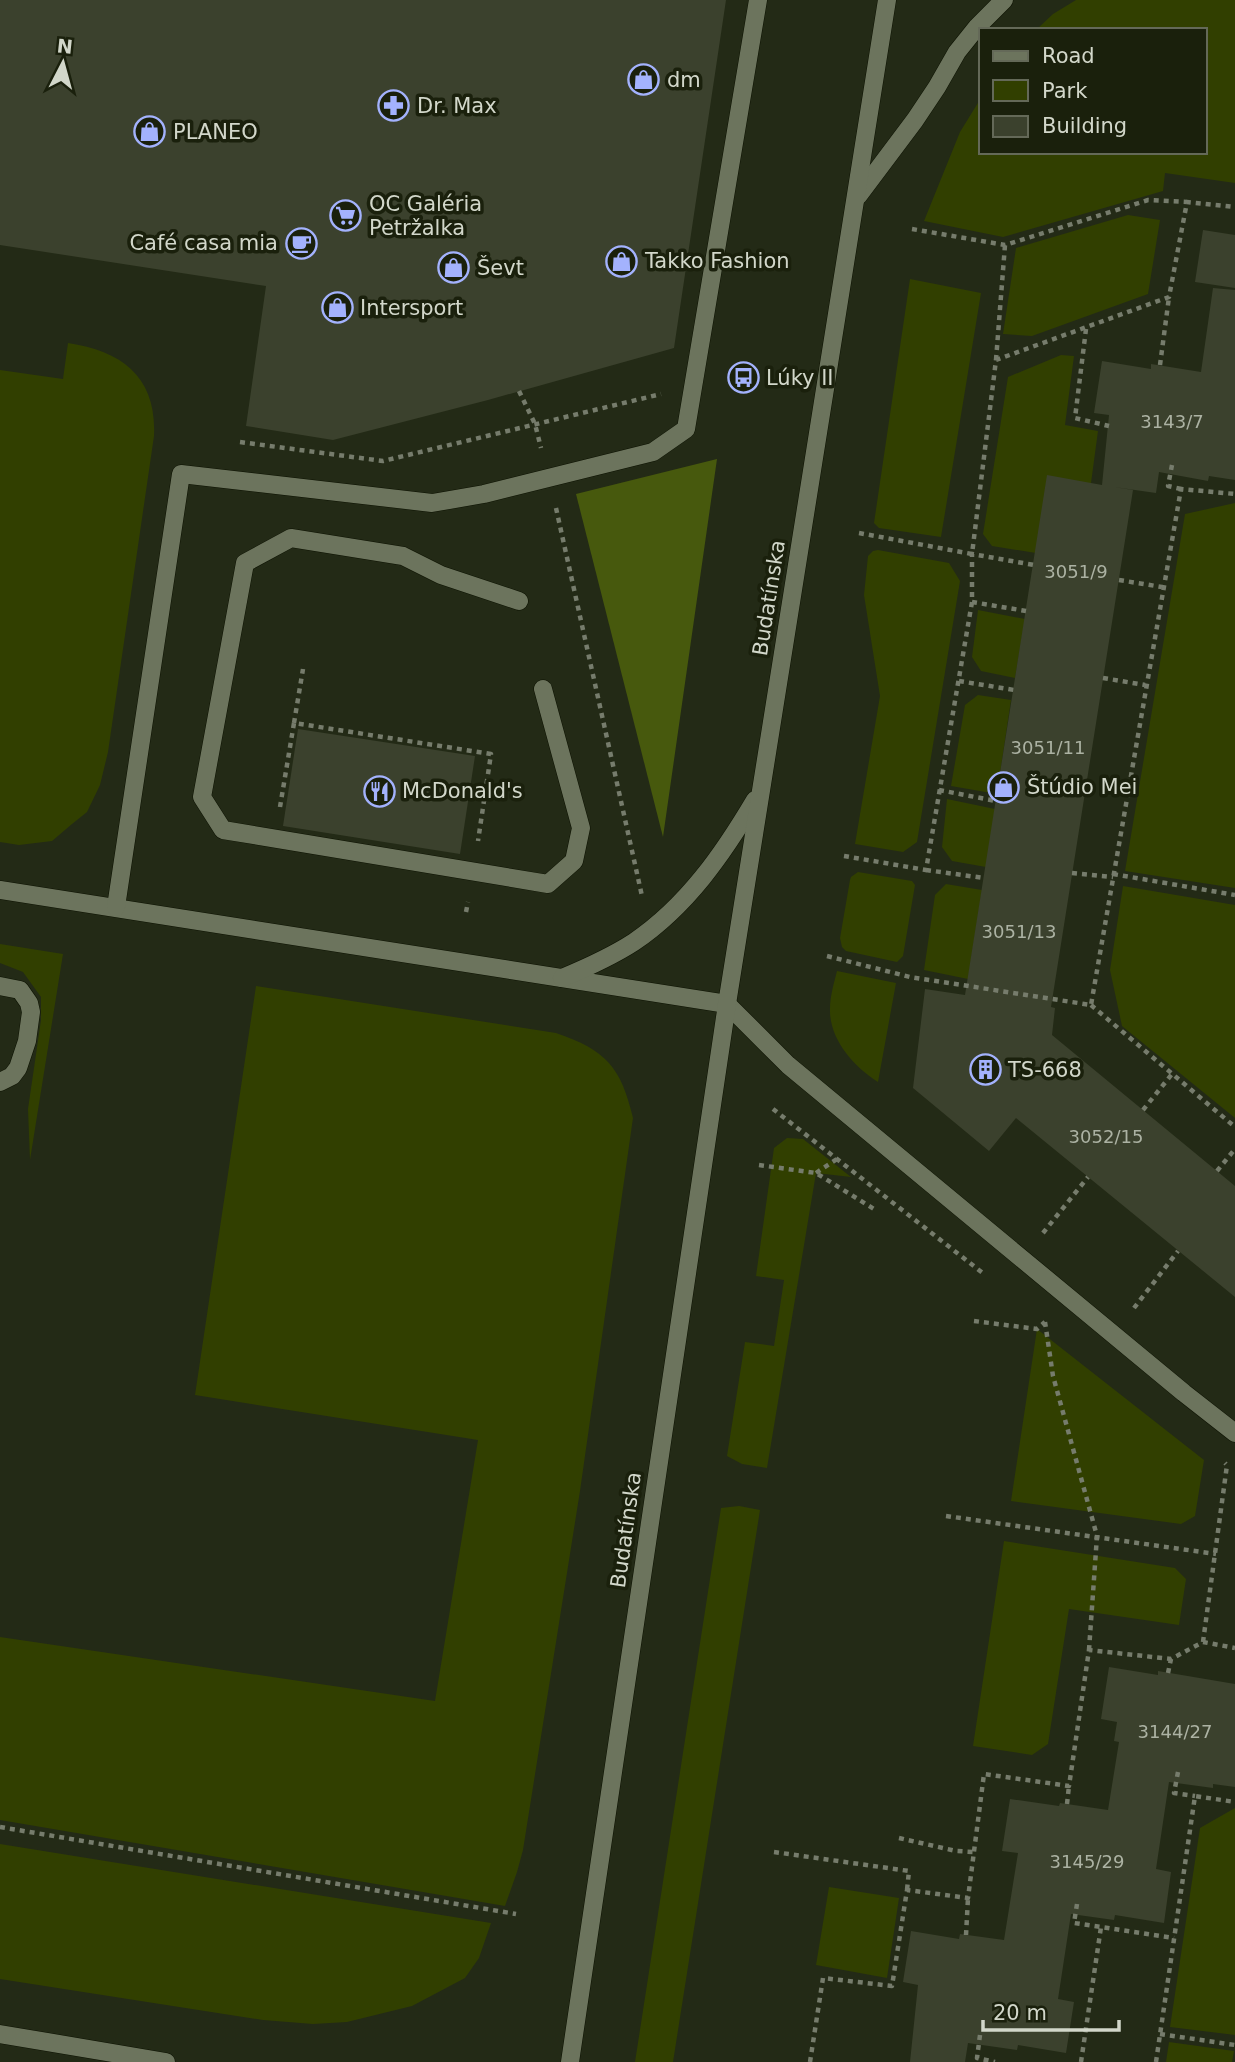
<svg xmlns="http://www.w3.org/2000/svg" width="1235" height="2062" viewBox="0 0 1235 2062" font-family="'DejaVu Sans',sans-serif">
  <rect width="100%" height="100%" fill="#232a16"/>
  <g fill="#313f00">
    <path d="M1076,0h159v183l-70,-10 -2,18 -160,46 -79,-16 36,-89 21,-34v54h224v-122h-169l17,-16z"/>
    <path d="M1128,215l32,5 -12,74 -116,42 -29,-2 13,-86z"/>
    <path d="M910,279l71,14 -40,244 -62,-9 -5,-5z"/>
    <path d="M68,343c55,8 89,35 86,93l-46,316 -8,33 -13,27 -15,12 -20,17 -33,4 -19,-3v-472l63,9z"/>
    <path d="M1061,355l13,1 -9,69 33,6 -7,52 -55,70 -44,-7 -9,-12 25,-157z"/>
    <path d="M1235,503v385l-110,-17 60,-357z"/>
    <path d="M878,550l71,13 11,18 -43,261 -14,10 -48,-8 25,-148 -16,-101 4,-39 5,-5z"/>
    <path d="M978,610l47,9 -10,59 -34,-7 -9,-14z"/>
    <path d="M978,695l33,5 -14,94 -46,-8 14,-81z"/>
    <path d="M947,799l48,10 -9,58 -34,-6 -10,-14z"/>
    <path d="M858,872l54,9 3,4 -12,71 -6,6 -51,-11 -4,-4 -2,-9 10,-58 1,-3z"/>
    <path d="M946,884l36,6 -14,89 -44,-9 11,-75z"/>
    <path d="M1123,886l112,19v213l-113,-92 -12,-56z"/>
    <path d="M0,944l63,10 -33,206 -2,-51 13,-89v-23l-18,-25 -23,-9z"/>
    <path d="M837,971l59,12 -18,99c-24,-15 -49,-43 -48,-73 0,-13 4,-26 7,-38z"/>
    <path d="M256,986l300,47c50,17 65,34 77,85l-53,373 -57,359 -6,22 -12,34 -505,-86v-183l435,64 43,-261 -283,-45z"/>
    <path d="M787,1138l16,1 48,38 -35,-4 -49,295 -25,-4 -15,-8 18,-114 29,4 10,-66 -28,-4 18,-128z"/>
    <path d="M1037,1329l167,131 -9,56 -14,8 -170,-23z"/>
    <path d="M739,1506l21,4 -87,552h-38l86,-554z"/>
    <path d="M1004,1541l171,27 11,11 -7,46 -110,-16 -21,135 -16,11 -59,-9z"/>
    <path d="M1235,1808v227l-65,-8 30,-199z"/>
    <path d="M0,1844l491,79 -12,35 -14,20 -53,28 -65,16 -34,2 -50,-4 -263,-41z"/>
    <path d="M829,1887l70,11 -12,80 -71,-13z"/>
    <path d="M1169,2042l65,9 -2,11h-66z"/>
  </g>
  <path fill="#47590d" d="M717,459l-54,378 -87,-343z"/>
  <g fill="#3b412d">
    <path d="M0,0h726l-52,348 -186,52 -155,40 -87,-14 20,-140 -266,-41z"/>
    <path d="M1203,230l32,5v53l-40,-6z"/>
    <path d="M1213,288l22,2v190l-26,-4 -1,5 -49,-9 -3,21 -42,-6 19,3 -82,517 4,1 -3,27 183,151v111l-219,-179 -27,33 -76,-63 12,-99 40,6 82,-520 55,10 7,-70 -15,-2 8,-52 49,8v-5l50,8z"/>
    <path d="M298,729l177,27 -15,98 -177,-28z"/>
    <path d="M1109,1667l49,8v-4l77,13v103l-22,-3v4l-44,-6 -13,87 15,3 -7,51 -49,-8 -1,5 -43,-6 -13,85 16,3 -8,51 -48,-8 -1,5 -49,-7 -3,19h-55l8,-77 -15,-3 8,-51 48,8 1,-5 44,6 14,-87 -16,-2 8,-52 49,7 1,-3 48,7 11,-68 -5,-1 3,-19 -16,-3z"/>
  </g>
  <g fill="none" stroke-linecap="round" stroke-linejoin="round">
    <defs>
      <g id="minor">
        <path d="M858,196l57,-76 22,-33 20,-35 20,-25 27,-27"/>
        <path d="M519,601l-78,-26 -38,-19 -112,-18 -46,25 -43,234 21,33 325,54 26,-23 7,-33 -38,-139"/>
        <path d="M0,890l727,114"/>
        <path d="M116,907l65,-433 251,29 52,-9 169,-42 33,-23 72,-429"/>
        <path d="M562,978c24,-10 49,-21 72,-36 53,-36 89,-88 121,-142"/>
        <path d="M0,986l20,4 9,13 2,9 -4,29 -9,27 -6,8 -12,6"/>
        <path d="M727,1004l61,61 396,328 51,40"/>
        <path d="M0,2034l166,28"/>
        <path d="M570,2062l157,-1058 160,-1004"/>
      </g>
    </defs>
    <use href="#minor" stroke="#0d1202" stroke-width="19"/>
    <g stroke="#767c6c" stroke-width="4.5" stroke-dasharray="5 5" stroke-linecap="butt">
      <path d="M912,229l93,16 143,-45 39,2"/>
      <path d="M1086,329l-11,89 34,8"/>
      <path d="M996,360l9,-115"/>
      <path d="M1160,365l9,-68"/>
      <path d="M519,391l16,33 6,24"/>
      <path d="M240,442l143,19 278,-67"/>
      <path d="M1172,465l-4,21 13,3"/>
      <path d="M556,508l86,388"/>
      <path d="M859,533l113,21 24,-194 173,-63 18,-95 48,5"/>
      <path d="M1119,580l43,7"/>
      <path d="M972,602l54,9"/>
      <path d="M1103,678l42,7"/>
      <path d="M959,681l55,9"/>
      <path d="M294,723l9,-54"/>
      <path d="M939,790l57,11"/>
      <path d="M280,807l14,-84 197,31 -13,87"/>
      <path d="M844,856l82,14 46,-268v-48l62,11"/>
      <path d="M926,870l58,8"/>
      <path d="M1072,873l41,4"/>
      <path d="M1113,874l122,21"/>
      <path d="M466,912l2,-10"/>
      <path d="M827,956l83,21 181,28 90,-516 54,5"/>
      <path d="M1091,1005l144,122"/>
      <path d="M773,1109l211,165"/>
      <path d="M1143,1110l29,-36"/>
      <path d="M759,1165l57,8 58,36"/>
      <path d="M1217,1171l18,-22"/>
      <path d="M816,1173l21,-14"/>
      <path d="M1043,1233l45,-56"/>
      <path d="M1134,1308l44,-57"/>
      <path d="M974,1321l63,8 8,-7"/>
      <path d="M1045,1322l8,54 44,160 -8,114"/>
      <path d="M946,1516l270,38"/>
      <path d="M1203,1642l24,-177 -2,-2"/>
      <path d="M1168,1673l3,-14"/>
      <path d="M1178,1772l-4,21 21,3"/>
      <path d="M1067,1804l2,-18"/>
      <path d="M0,1827l516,87"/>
      <path d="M899,1838l57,13 18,1"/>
      <path d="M774,1852l135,19 -2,19"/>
      <path d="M1077,1904l-3,19 27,4"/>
      <path d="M966,1935l2,-37"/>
      <path d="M1160,2034l75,11"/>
      <path d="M980,2035l-3,23 18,4"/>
      <path d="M810,2062l13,-84 69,8 15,-96 61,8 16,-124 85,12 20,-136 82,9 32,-17 32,6"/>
      <path d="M1081,2062l20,-135 73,11"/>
      <path d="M1156,2062l39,-266 40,6"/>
    </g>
    <use href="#minor" stroke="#6c745d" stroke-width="18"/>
  </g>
  <defs>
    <symbol id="shop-ring" viewBox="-11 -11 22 22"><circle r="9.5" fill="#1a200c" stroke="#a3b2fd" stroke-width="1.5"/><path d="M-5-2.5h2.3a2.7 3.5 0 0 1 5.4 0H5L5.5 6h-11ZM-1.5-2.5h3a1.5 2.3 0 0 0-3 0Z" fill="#a3b2fd"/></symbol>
    <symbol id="pharmacy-ring" viewBox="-11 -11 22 22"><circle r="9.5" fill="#1a200c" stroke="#a3b2fd" stroke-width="1.5"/><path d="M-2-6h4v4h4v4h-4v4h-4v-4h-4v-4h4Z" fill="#a3b2fd"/></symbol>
    <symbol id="supermarket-ring" viewBox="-11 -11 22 22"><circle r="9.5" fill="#1a200c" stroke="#a3b2fd" stroke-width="1.5"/><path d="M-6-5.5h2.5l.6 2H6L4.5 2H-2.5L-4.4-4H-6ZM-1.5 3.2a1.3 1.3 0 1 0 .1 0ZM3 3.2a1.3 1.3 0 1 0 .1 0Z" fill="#a3b2fd"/></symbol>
    <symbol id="cafe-ring" viewBox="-11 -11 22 22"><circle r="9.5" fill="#1a200c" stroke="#a3b2fd" stroke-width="1.5"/><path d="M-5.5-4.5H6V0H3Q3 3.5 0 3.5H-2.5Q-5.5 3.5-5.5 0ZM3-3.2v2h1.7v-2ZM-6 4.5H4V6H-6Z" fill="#a3b2fd"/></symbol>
    <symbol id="bus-ring" viewBox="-11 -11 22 22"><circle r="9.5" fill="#1a200c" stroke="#a3b2fd" stroke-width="1.5"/><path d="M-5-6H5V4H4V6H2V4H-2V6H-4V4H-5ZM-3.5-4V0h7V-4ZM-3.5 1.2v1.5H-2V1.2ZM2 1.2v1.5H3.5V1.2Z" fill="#a3b2fd"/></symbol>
    <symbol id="restaurant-ring" viewBox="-11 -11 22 22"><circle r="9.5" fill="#1a200c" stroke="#a3b2fd" stroke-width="1.5"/><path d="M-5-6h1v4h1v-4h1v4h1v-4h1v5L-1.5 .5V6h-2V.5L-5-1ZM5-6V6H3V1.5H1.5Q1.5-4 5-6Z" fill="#a3b2fd"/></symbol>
    <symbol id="building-ring" viewBox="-11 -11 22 22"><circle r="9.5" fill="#1a200c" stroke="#a3b2fd" stroke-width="1.5"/><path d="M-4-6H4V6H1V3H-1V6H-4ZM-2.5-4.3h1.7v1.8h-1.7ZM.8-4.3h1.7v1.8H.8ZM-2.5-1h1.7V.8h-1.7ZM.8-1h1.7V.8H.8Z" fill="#a3b2fd"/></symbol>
  </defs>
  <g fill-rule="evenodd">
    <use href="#shop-ring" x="626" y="62" width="35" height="35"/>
    <use href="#pharmacy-ring" x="376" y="88" width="35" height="35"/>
    <use href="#shop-ring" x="132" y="114" width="35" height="35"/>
    <use href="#supermarket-ring" x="328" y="198" width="35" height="35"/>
    <use href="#cafe-ring" x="284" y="226" width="35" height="35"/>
    <use href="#shop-ring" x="604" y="244" width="35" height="35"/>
    <use href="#shop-ring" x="436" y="250" width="35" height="35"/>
    <use href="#shop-ring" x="320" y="290" width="35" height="35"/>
    <use href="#bus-ring" x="726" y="360" width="35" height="35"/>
    <use href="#shop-ring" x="986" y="770" width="35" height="35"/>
    <use href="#restaurant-ring" x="362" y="774" width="35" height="35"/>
    <use href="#building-ring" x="968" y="1052" width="35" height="35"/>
  </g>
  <g text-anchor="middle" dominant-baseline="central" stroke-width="7" stroke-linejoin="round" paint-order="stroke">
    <g font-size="18" fill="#acb2a3">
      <text x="1172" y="421">3143/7</text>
      <text x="1076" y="571">3051/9</text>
      <text x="1048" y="747">3051/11</text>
      <text x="1019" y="931">3051/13</text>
      <text x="1106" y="1136">3052/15</text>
      <text x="1175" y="1731">3144/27</text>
      <text x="1087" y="1861">3145/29</text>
    </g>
    <g font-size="21" fill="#d2d7ca" stroke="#1a200c" text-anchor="start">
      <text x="667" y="80">dm</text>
      <text x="417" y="106">Dr. Max</text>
      <text x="173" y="132">PLANEO</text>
      <text x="369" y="204">OC Galéria<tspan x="369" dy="24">Petržalka</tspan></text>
      <text x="278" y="243" text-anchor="end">Café casa mia</text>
      <text x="645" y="261">Takko Fashion</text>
      <text x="477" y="268">Ševt</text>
      <text x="360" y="308">Intersport</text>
      <text x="766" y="378">Lúky II</text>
      <text x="1027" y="787">Štúdio Mei</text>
      <text x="402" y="791">McDonald's</text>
      <text x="1008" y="1070">TS-668</text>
    </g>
    <g font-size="21" fill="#d2d7ca" stroke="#1a200c">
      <text transform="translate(769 598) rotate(-81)">Budatínska</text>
      <text transform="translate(626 1530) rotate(-82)">Budatínska</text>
    </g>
  </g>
  <rect x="979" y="28" width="228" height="126" fill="#1a200c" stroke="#646958" stroke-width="2"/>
  <rect x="993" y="51" width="35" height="10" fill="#6c745d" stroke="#646958" stroke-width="2"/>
  <text x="1042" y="63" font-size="21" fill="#d2d7ca">Road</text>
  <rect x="993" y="80" width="35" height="21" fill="#313f00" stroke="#646958" stroke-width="2"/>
  <text x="1042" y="98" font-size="21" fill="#d2d7ca">Park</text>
  <rect x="993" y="116" width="35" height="21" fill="#3b412d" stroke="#646958" stroke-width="2"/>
  <text x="1042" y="133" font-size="21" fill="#d2d7ca">Building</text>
  <g transform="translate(63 63) rotate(6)" stroke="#1a200c" stroke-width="5" paint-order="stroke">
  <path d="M0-5L12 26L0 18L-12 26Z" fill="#d2d7ca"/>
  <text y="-10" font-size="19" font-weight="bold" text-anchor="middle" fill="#d2d7ca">N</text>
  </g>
  <path d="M983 2020v10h136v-10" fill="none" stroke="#d2d7ca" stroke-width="3.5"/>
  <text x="993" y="2020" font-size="21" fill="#d2d7ca" stroke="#1a200c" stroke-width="5" paint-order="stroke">20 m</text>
</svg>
